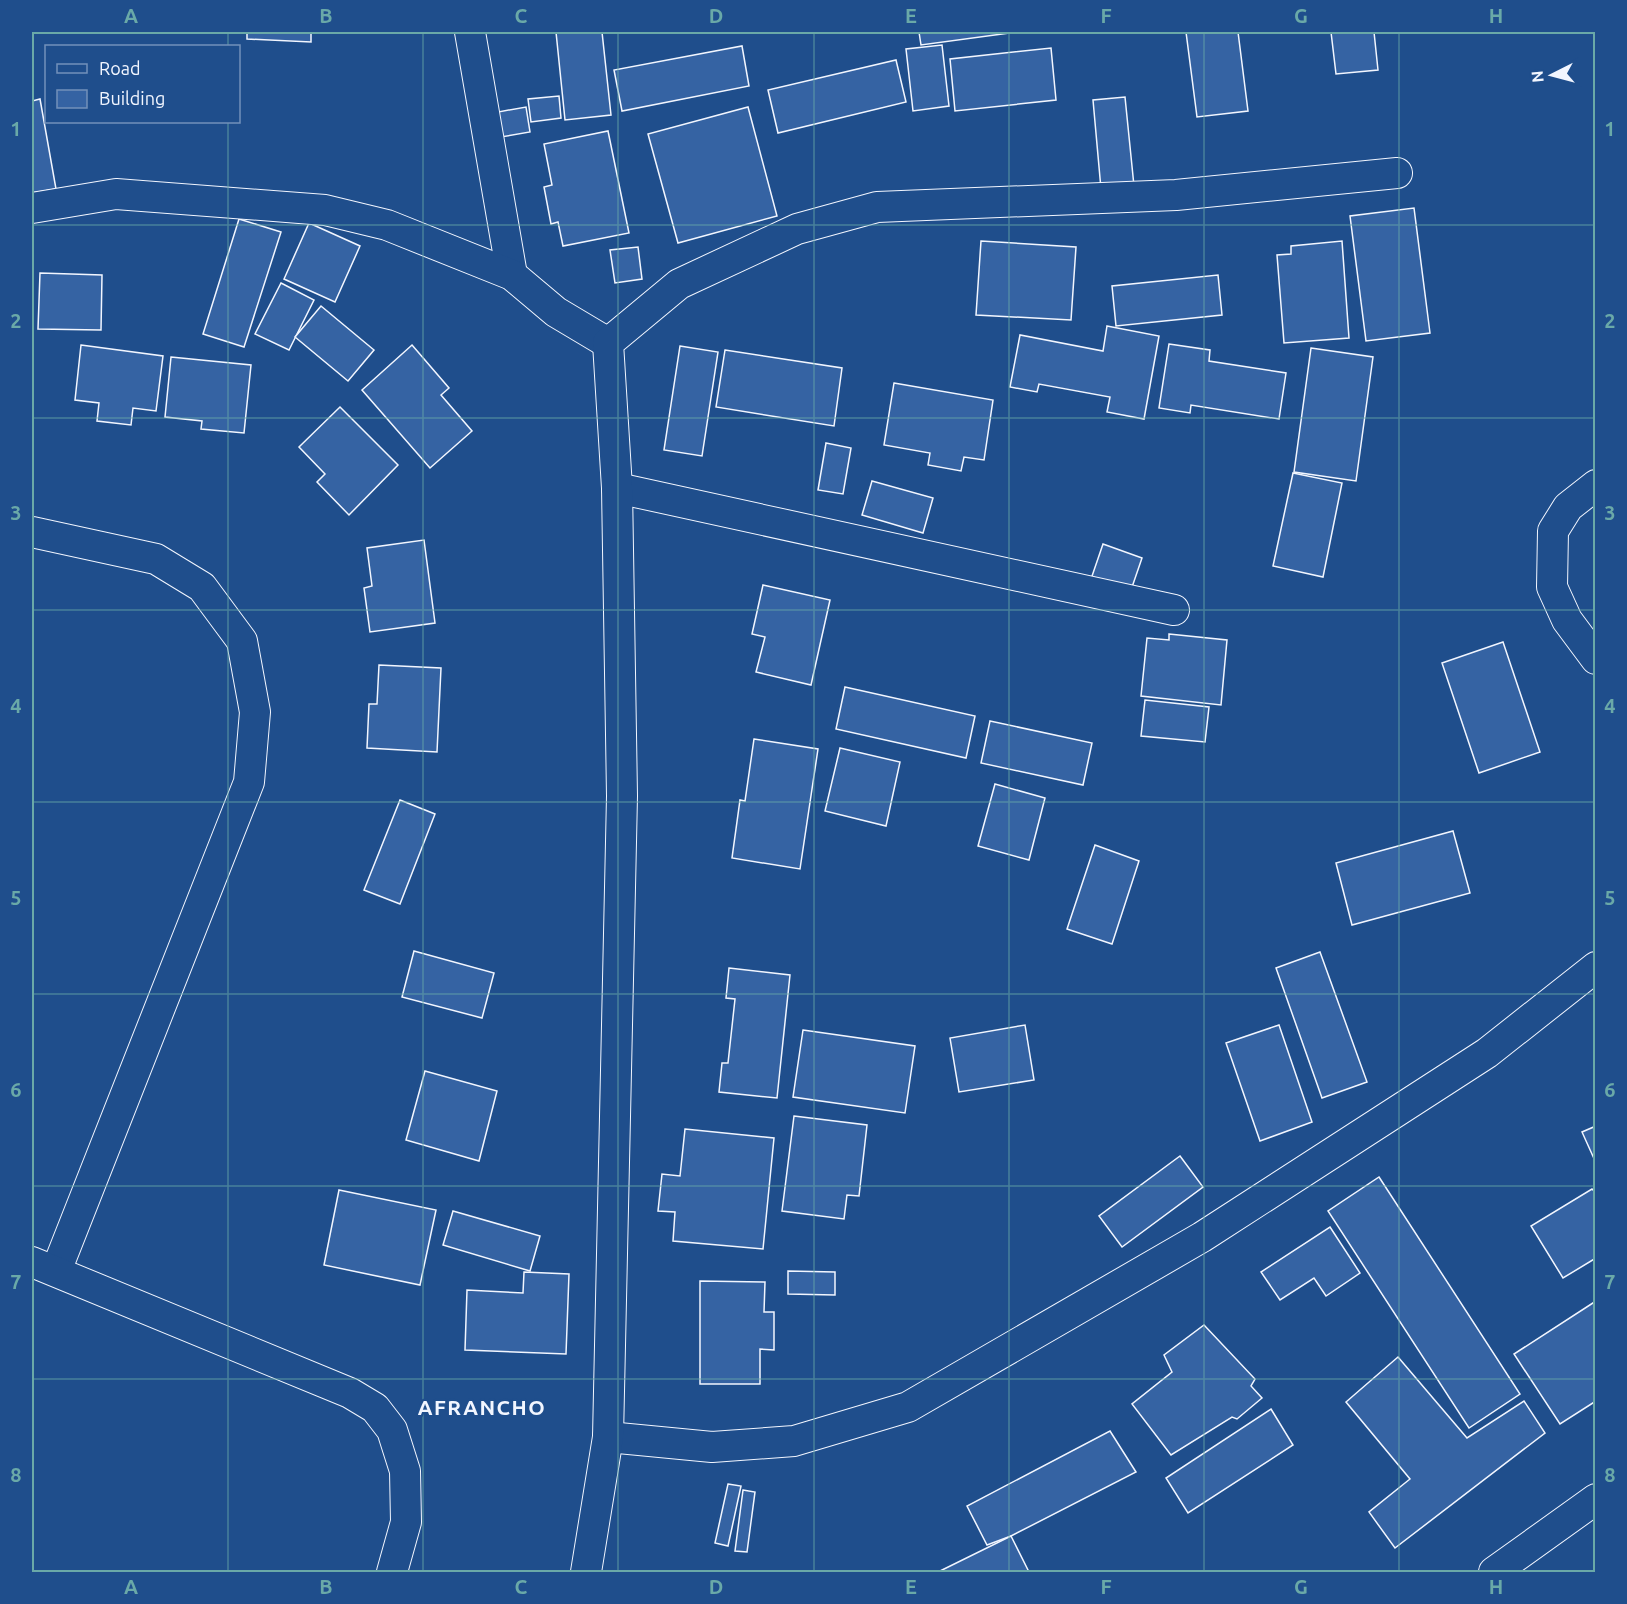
<svg xmlns="http://www.w3.org/2000/svg" width="1627" height="1604" viewBox="0 0 1627 1604" font-family="Ubuntu,sans-serif">
  <rect width="100%" height="100%" fill="#1f4e8c"/>
  <g fill="#3563a3" stroke="#f2f6ff" stroke-width="1.5">
    <path d="M247,32h64v10l-64,-3z"/>
    <path d="M556,32h46l9,83 -46,5z"/>
    <path d="M919,32h98l-96,13z"/>
    <path d="M1186,32h52l10,79 -51,6z"/>
    <path d="M1331,32h43l4,38 -42,4z"/>
    <path d="M942,45l7,61 -36,5 -7,-62z"/>
    <path d="M742,46l7,40 -127,25 -8,-41z"/>
    <path d="M1051,48l5,52 -101,11 -5,-52z"/>
    <path d="M896,60l10,42 -128,31 -10,-43z"/>
    <path d="M559,96l2,22 -30,4 -3,-23z"/>
    <path d="M1125,97l9,89 -33,3 -8,-89z"/>
    <path d="M40,99l16,90 -24,4v-92z"/>
    <path d="M526,107l4,25 -29,5 -3,-25z"/>
    <path d="M748,107l29,109 -99,27 -30,-109z"/>
    <path d="M608,131l21,102 -66,13 -5,-24 -7,2 -7,-37 8,-2 -8,-41z"/>
    <path d="M1414,208l16,125 -64,8 -16,-125z"/>
    <path d="M239,219l42,13 -37,115 -41,-13z"/>
    <path d="M309,223l51,23 -25,56 -51,-23z"/>
    <path d="M981,241l95,6 -5,73 -95,-5z"/>
    <path d="M1342,241l7,97 -65,5 -7,-88 14,-1v-8z"/>
    <path d="M638,247l4,32 -27,4 -5,-33z"/>
    <path d="M40,273l62,2 -1,55 -63,-1z"/>
    <path d="M1218,275l4,40 -106,11 -4,-40z"/>
    <path d="M281,283l33,17 -25,50 -34,-16z"/>
    <path d="M321,306l53,44 -26,31 -53,-44z"/>
    <path d="M1107,326l52,10 -15,83 -37,-7 3,-15 -71,-13 -2,8 -27,-5 10,-52 83,16z"/>
    <path d="M1169,344l41,6 -1,11 77,12 -7,46 -88,-14 -1,8 -31,-5z"/>
    <path d="M81,345l82,11 -7,55 -23,-3 -2,17 -34,-4 2,-18 -24,-3z"/>
    <path d="M412,345l37,43 -8,7 31,36 -42,37 -68,-78z"/>
    <path d="M680,346l38,6 -16,104 -38,-6z"/>
    <path d="M1311,348l62,9 -17,124 -62,-9z"/>
    <path d="M725,350l117,18 -8,58 -118,-19z"/>
    <path d="M171,357l80,8 -7,68 -43,-4 1,-8 -37,-4z"/>
    <path d="M894,383l99,17 -9,60 -20,-3 -3,14 -33,-6 2,-12 -46,-8z"/>
    <path d="M340,407l58,58 -49,50 -32,-33 8,-8 -26,-27z"/>
    <path d="M826,443l25,5 -8,46 -25,-4z"/>
    <path d="M1293,473l49,10 -19,94 -50,-11z"/>
    <path d="M872,481l61,17 -10,35 -61,-18z"/>
    <path d="M424,540l11,83 -65,9 -6,-44 8,-2 -5,-38z"/>
    <path d="M1103,544l39,14 -12,35 -39,-14z"/>
    <path d="M763,585l67,15 -19,85 -55,-13 9,-35 -13,-3z"/>
    <path d="M1169,634l58,6 -6,65 -80,-9 6,-58 22,2z"/>
    <path d="M1503,642l37,110 -61,21 -37,-110z"/>
    <path d="M379,665l62,3 -4,84 -70,-4 2,-44h8z"/>
    <path d="M845,687l130,29 -9,42 -130,-29z"/>
    <path d="M1145,700l64,7 -4,35 -64,-6z"/>
    <path d="M990,721l102,22 -9,42 -102,-22z"/>
    <path d="M754,739l64,10 -18,120 -68,-11 8,-58 5,1z"/>
    <path d="M840,748l60,14 -14,64 -61,-15z"/>
    <path d="M995,784l50,14 -16,62 -51,-14z"/>
    <path d="M400,800l35,14 -35,90 -36,-14z"/>
    <path d="M1453,831l17,62 -118,32 -16,-62z"/>
    <path d="M1095,845l44,16 -27,83 -45,-15z"/>
    <path d="M414,951l80,22 -12,45 -80,-21z"/>
    <path d="M1320,952l47,130 -45,16 -46,-130z"/>
    <path d="M729,968l61,7 -13,123 -58,-6 3,-29h6l7,-64 -9,-1z"/>
    <path d="M1025,1025l9,55 -75,12 -9,-54z"/>
    <path d="M1279,1025l33,97 -52,19 -34,-98z"/>
    <path d="M803,1030l112,16 -10,67 -112,-16z"/>
    <path d="M425,1071l72,20 -18,70 -73,-21z"/>
    <path d="M794,1116l73,9 -8,71 -12,-1 -3,24 -62,-8z"/>
    <path d="M1596,1126v37l-14,-31z"/>
    <path d="M685,1129l89,9 -11,111 -90,-8 2,-29 -17,-1 4,-37 18,2z"/>
    <path d="M1180,1156l23,31 -81,60 -23,-31z"/>
    <path d="M1379,1177l141,217 -51,34 -141,-217z"/>
    <path d="M1592,1189l4,4v65l-33,20 -32,-52z"/>
    <path d="M339,1190l97,20 -16,75 -96,-20z"/>
    <path d="M453,1211l87,25 -10,35 -87,-26z"/>
    <path d="M1330,1227l30,46 -34,23 -12,-18 -34,22 -19,-28z"/>
    <path d="M788,1271l47,1v23l-47,-1z"/>
    <path d="M524,1272l45,2 -3,80 -101,-4 2,-60 56,3z"/>
    <path d="M700,1281l65,1 -1,30h10v38l-14,-1v35h-60z"/>
    <path d="M1596,1301v100l-36,23 -46,-70z"/>
    <path d="M1204,1325l51,54 -4,7 11,12 -25,21 -5,-2 -61,38 -39,-51 40,-32 -8,-17z"/>
    <path d="M1398,1357l69,81 57,-37 21,32 -150,115 -26,-36 41,-33 -64,-77z"/>
    <path d="M1271,1409l22,36 -105,68 -22,-35z"/>
    <path d="M1110,1431l26,41 -125,64 -24,9 -20,-39z"/>
    <path d="M728,1484l13,2 -13,60 -13,-3z"/>
    <path d="M743,1490l12,2 -8,60 -12,-1z"/>
    <path d="M1011,1536l18,36h-91z"/>
  </g>
  <g fill="none" stroke-linecap="round" stroke-linejoin="round">
    <defs>
      <g id="street">
        <path d="M470,32l42,243"/>
        <path d="M32,208l84,-14 209,16 62,15 125,50 44,37 52,31"/>
        <path d="M1596,485l-28,22 -15,24 -1,56 15,33 29,39"/>
        <path d="M617,488l557,122"/>
        <path d="M32,532l124,27 46,28 40,54 13,71 -6,70 -193,489"/>
        <path d="M32,1262l318,131 25,15 17,22 13,41 1,51 -14,50"/>
        <path d="M608,1437l104,10 82,-6 114,-34 294,-170 285,-184 109,-86"/>
        <path d="M586,1572l22,-135 14,-641 -5,-308 -9,-145 71,-59 118,-55 80,-22 299,-12 221,-22"/>
        <path d="M1494,1572l102,-73"/>
      </g>
    </defs>
    <use href="#street" stroke="#f2f6ff" stroke-width="32"/>
    <use href="#street" stroke="#1f4e8c" stroke-width="30"/>
  </g>
  <path fill="none" stroke="#6aa9a8" stroke-width="1.5" stroke-opacity="0.55" d="M228,32v14M423,32v1540M618,32v1540M814,32v1540M1009,32v1540M1204,32v1540M1399,32v1540M228,122v1450M32,225h1564M32,418h1564M32,610h1564M32,802h1564M32,994h1564M32,1186h1564M32,1379h1564"/>
  <g text-anchor="middle" dominant-baseline="central" stroke-width="4.5" stroke-linejoin="round" paint-order="stroke">
    <g font-size="21" font-weight="bold" letter-spacing="1.5" fill="#f2f6ff" stroke="#1f4e8c">
      <text x="482" y="1407">AFRANCHO</text>
    </g>
  </g>
  <rect width="1627" height="1604" fill="none" stroke="#1f4e8c" stroke-width="66"/>
  <rect x="45" y="45" width="195" height="78" fill="#1f4e8c" stroke="#7391ba" stroke-width="1.5"/>
  <rect x="57" y="64" width="30" height="9" fill="#1f4e8c" stroke="#7391ba" stroke-width="1.5"/>
  <text x="99" y="75" font-size="18" fill="#f2f6ff">Road</text>
  <rect x="57" y="90" width="30" height="18" fill="#3563a3" stroke="#7391ba" stroke-width="1.5"/>
  <text x="99" y="105" font-size="18" fill="#f2f6ff">Building</text>
  <g transform="translate(1552 75) rotate(264)" stroke="#1f4e8c" stroke-width="4.5" paint-order="stroke">
  <path d="M0-4.5L10 22L0 15L-10 22Z" fill="#f2f6ff"/>
  <text y="-9" font-size="16" font-weight="bold" text-anchor="middle" fill="#f2f6ff">N</text>
  </g>
  <rect x="33" y="33" width="1561" height="1538" fill="none" stroke="#6aa9a8" stroke-width="2"/>
  <g font-size="20" text-anchor="middle" font-weight="bold" fill="#6aa9a8">
    <text x="131" y="23">A</text>
    <text x="326" y="23">B</text>
    <text x="521" y="23">C</text>
    <text x="716" y="23">D</text>
    <text x="911" y="23">E</text>
    <text x="1106" y="23">F</text>
    <text x="1301" y="23">G</text>
    <text x="1496" y="23">H</text>
    <text x="16" y="136">1</text>
    <text x="1610" y="136">1</text>
    <text x="16" y="328">2</text>
    <text x="1610" y="328">2</text>
    <text x="16" y="520">3</text>
    <text x="1610" y="520">3</text>
    <text x="16" y="713">4</text>
    <text x="1610" y="713">4</text>
    <text x="16" y="905">5</text>
    <text x="1610" y="905">5</text>
    <text x="16" y="1097">6</text>
    <text x="1610" y="1097">6</text>
    <text x="16" y="1289">7</text>
    <text x="1610" y="1289">7</text>
    <text x="16" y="1482">8</text>
    <text x="1610" y="1482">8</text>
    <text x="131" y="1594">A</text>
    <text x="326" y="1594">B</text>
    <text x="521" y="1594">C</text>
    <text x="716" y="1594">D</text>
    <text x="911" y="1594">E</text>
    <text x="1106" y="1594">F</text>
    <text x="1301" y="1594">G</text>
    <text x="1496" y="1594">H</text>
  </g>
</svg>
